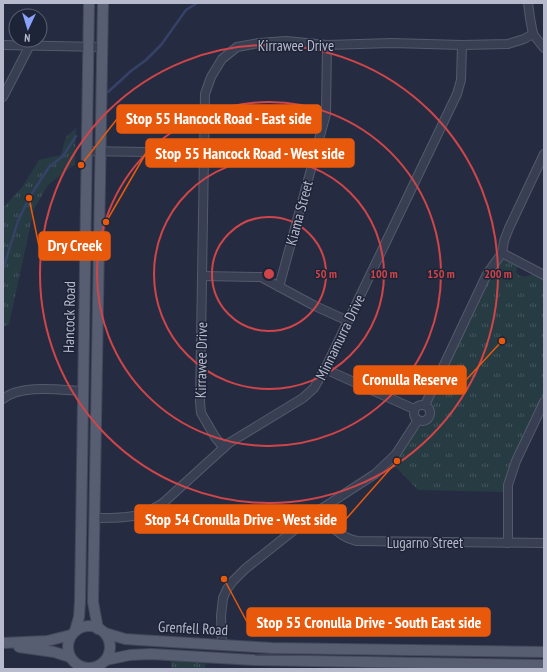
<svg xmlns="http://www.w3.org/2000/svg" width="547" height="672" viewBox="0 0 547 672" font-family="'PT Sans Narrow',sans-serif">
  <defs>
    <pattern id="park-tufts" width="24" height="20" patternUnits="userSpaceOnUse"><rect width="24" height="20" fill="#273b43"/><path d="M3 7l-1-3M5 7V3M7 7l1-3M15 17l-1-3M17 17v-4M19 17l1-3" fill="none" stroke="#44555d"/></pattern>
  </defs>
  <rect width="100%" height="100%" fill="#252c42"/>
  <g fill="url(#park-tufts)">
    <path d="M76,128l-1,36 -27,21 -14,24 -25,115 -6,3v-119l20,-22 16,-26 22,-5 5,-18z"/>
    <path d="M505,258l13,7 -2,7c4,8 11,4 18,2l10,5v116l-34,70 -5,17 -1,10 -86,-2 -26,-27 12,-14 14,-20 13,-10 2,-7 -1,-11 3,-10 57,-117z"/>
    <path d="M171,657l35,2 -1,10h-34z"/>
  </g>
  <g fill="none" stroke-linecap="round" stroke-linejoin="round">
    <g stroke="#364168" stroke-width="2.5">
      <path d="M108,92l23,-21 15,-11 15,-15 25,-35 11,-7"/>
      <path d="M3,269l15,-48 11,-23 20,-31 14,-11 13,-20"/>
    </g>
    <defs>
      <g id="minor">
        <path d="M528,3l2,15 3,16 11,14"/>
        <path d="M3,45l99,2"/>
        <path d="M3,97l27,-52"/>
        <path d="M86,151l118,2"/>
        <path d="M502,253l42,22"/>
        <path d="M202,276l59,1 54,29 33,15"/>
        <path d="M279,287l47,-173 1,-69"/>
        <path d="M325,369l89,40"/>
        <path d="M3,399c18,-15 57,-9 80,-8"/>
        <circle cx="422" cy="413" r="8"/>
        <path d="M425,405l62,-131 15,-21 2,-12 5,-13 35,-74"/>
        <path d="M224,448l-9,-11 -14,-24 -1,-11 5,-308 6,-17 11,-18 15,-12 22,-4 27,-2 41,4 65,-2 70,2 46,-1 16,-5 9,-5"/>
        <path d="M319,510c11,14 19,27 38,31l187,2"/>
        <path d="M95,518c28,0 44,1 68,-15l66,-60 74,-45 11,-10 11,-19 132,-275 4,-14 1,-35"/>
        <path d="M508,543v-58l8,-24 28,-59"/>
        <path d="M222,645l-1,-29 2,-18 4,-9 6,-8 12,-12 73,-58 57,-37 21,-20 22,-34"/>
      </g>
      <g id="major">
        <circle cx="89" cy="647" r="21"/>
        <path d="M98,629l-5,-27 10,-599"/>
        <path d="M75,631l4,-14 1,-15 9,-599"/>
        <path d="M105,633l20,6 14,1 133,8 272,4"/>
        <path d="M3,643l44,-2 24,-6"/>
        <path d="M19,647l35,5 16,5"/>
        <path d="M106,660l24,-5 21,-1 103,6 290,5"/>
      </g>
    </defs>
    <use href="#minor" stroke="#545a6c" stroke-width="10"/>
    <use href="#major" stroke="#43485b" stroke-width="12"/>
    <use href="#minor" stroke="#393f52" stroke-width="8"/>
    <use href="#major" stroke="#575e72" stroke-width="10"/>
  </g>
  <g fill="none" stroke="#d04549" stroke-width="2">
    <circle cx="269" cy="274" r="57"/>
    <circle cx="269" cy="274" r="115"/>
    <circle cx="269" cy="274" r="172"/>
    <circle cx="269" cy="274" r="229"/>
  </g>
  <g text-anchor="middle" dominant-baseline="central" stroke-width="3" stroke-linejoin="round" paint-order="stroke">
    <g font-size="15" fill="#b6bacc" stroke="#1e2437">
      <text x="296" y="45">Kirrawee Drive</text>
      <text transform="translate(299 213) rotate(-75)">Kiama Street</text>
      <text transform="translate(69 317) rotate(-89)">Hancock Road</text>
      <text transform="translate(340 337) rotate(-64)">Minnamurra Drive</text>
      <text transform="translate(201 360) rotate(-89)">Kirrawee Drive</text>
      <text x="425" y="542">Lugarno Street</text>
      <text transform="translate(193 628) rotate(3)">Grenfell Road</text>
    </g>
  </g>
  <circle cx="269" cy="274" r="6" fill="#d04549" stroke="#1e2437" stroke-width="2"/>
  <g font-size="12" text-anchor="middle" font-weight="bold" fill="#d04549" stroke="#1e2437" stroke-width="3" stroke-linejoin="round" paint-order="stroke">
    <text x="326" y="278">50 m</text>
    <text x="384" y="278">100 m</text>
    <text x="441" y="278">150 m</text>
    <text x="498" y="278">200 m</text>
  </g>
  <path fill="none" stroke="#e8590c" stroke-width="1.5" d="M81 165L117 119M106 222L146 153M29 198L39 246M502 341L466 380M397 461L346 519M224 579L247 622"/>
  <g fill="#e8590c" stroke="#1e2437" stroke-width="1.5">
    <circle cx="81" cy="165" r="4"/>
    <circle cx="106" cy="222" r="4"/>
    <circle cx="29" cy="198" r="4"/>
    <circle cx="502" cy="341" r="4"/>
    <circle cx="397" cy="461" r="4"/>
    <circle cx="224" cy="579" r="4"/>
  </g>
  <g fill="#e8590c" stroke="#e8590c" stroke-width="1.5">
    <rect x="117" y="105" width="204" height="28" rx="4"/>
    <rect x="146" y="139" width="208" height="28" rx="4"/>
    <rect x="39" y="232" width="71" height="28" rx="4"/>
    <rect x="354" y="366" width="112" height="28" rx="4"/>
    <rect x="135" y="505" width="211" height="28" rx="4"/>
    <rect x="247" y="608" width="243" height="28" rx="4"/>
  </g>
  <g font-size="16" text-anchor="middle" font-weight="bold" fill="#fff">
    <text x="219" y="124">Stop 55 Hancock Road - East side</text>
    <text x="250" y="159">Stop 55 Hancock Road - West side</text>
    <text x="75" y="251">Dry Creek</text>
    <text x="410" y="385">Cronulla Reserve</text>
    <text x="241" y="525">Stop 54 Cronulla Drive - West side</text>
    <text x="369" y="628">Stop 55 Cronulla Drive - South East side</text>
  </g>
  <rect width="547" height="672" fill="none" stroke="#b6bacc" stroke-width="8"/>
  <g transform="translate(28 28) rotate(184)"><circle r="19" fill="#1e2437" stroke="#5b6073"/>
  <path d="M0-3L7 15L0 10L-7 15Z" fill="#8ba2fc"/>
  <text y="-6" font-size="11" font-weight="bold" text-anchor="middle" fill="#b6bacc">N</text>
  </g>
</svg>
